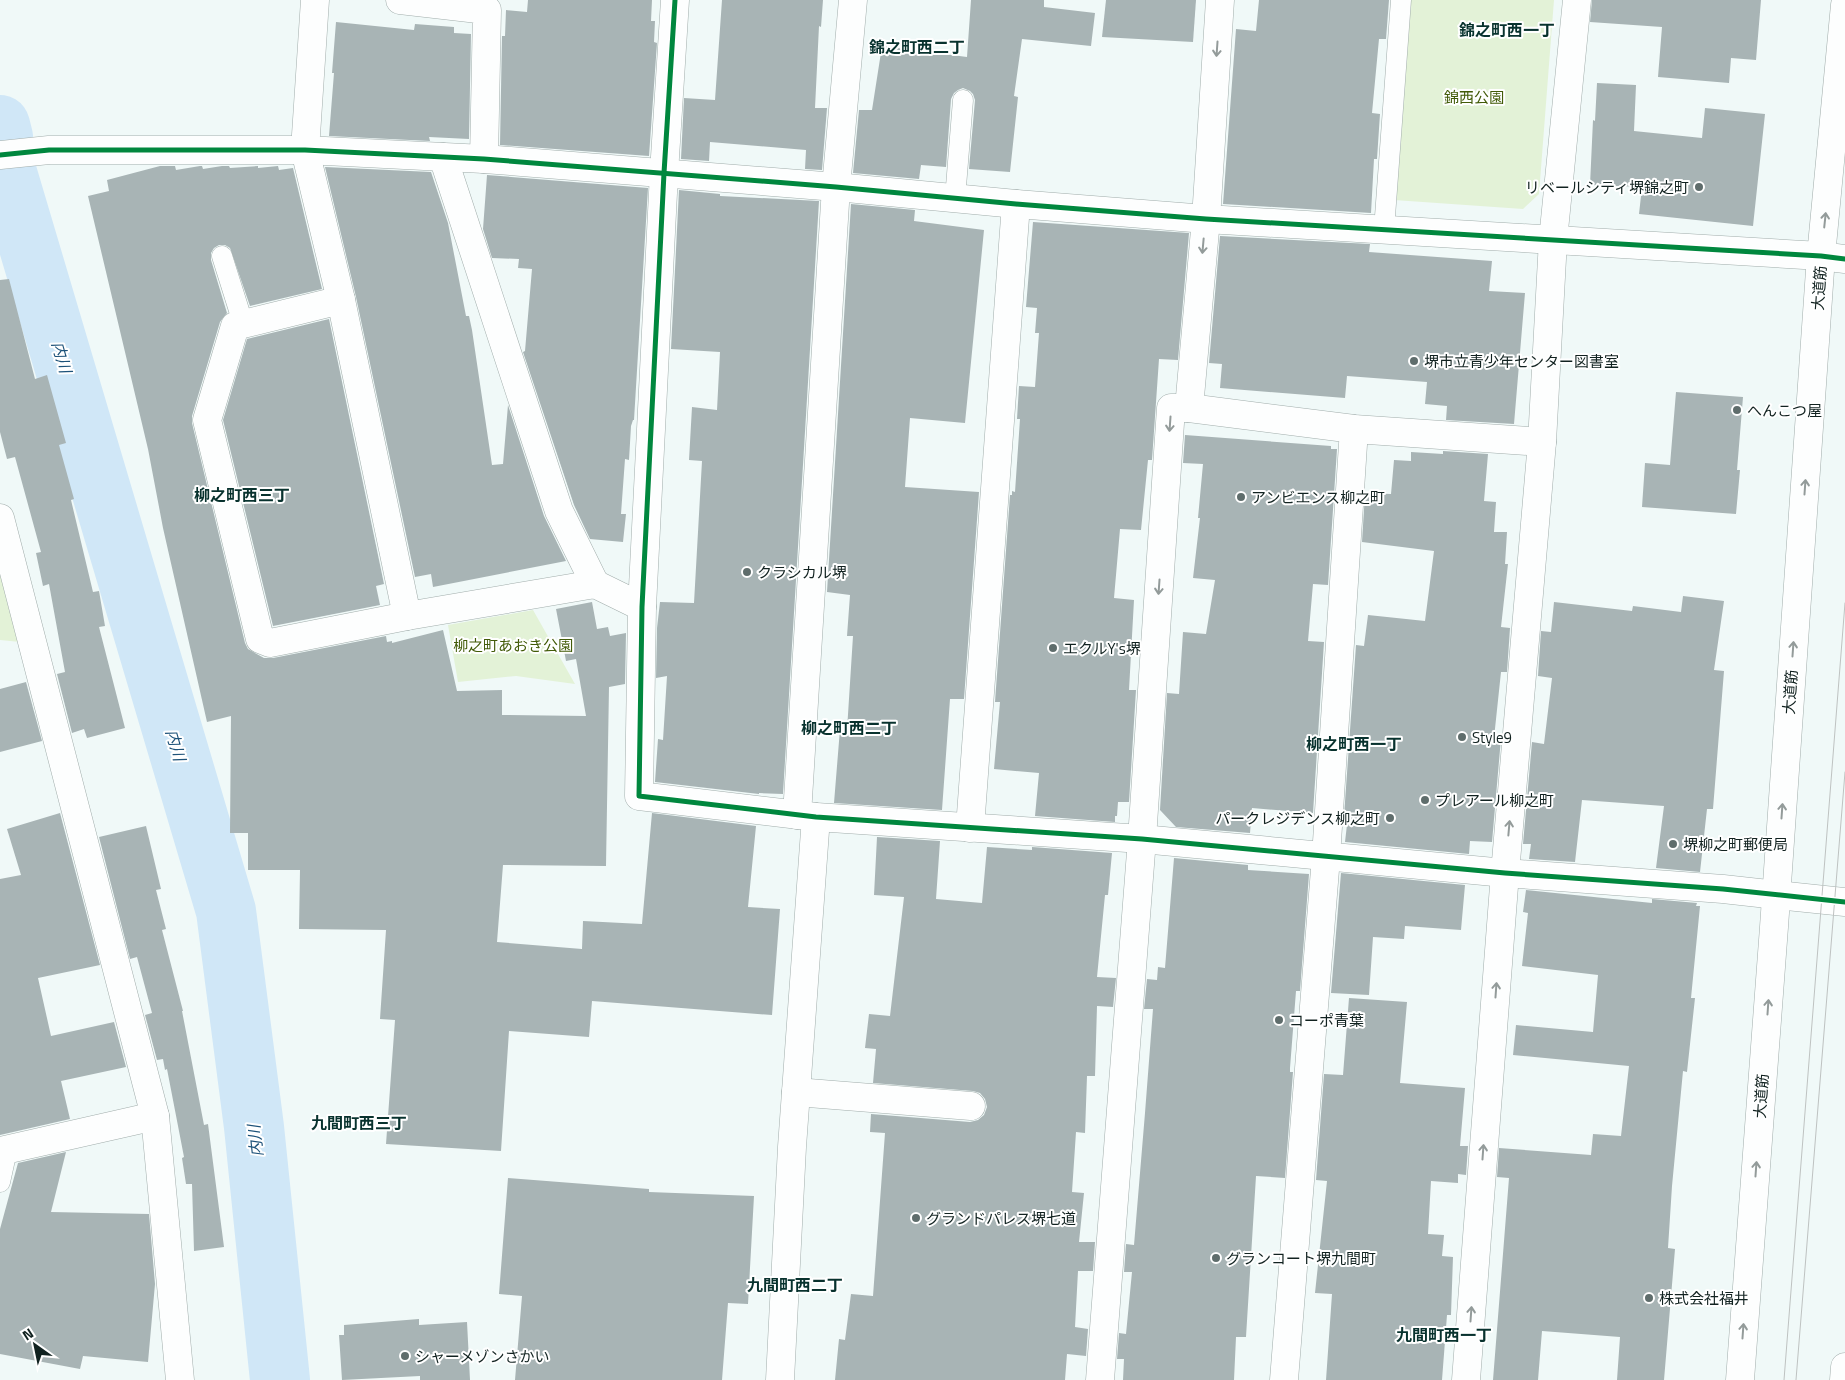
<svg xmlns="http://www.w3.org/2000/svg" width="1845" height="1380" viewBox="0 0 1845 1380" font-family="'Titillium Web','Noto Sans JP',sans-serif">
  <rect width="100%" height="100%" fill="#f0f9f8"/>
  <g fill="#e3f2d7">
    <path d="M1409,0h145l-15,194 -16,15 -129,-9z"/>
    <path d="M0,560l20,82 -20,-2z"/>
    <path d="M533,610l42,74 -59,-8 -58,6 -10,-57z"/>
  </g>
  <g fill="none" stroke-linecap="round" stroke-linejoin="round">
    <path stroke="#d0e7f7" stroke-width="60" d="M0,125l3,12 4,36 219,738 28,216 26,253"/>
  </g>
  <g fill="#a8b4b5">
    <path d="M528,0h124l-1,21h4l-1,21 3,1 -8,113 -149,-11 2,-109h3l1,-26 21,2z"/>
    <path d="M722,0h101l-2,27 -2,-1 -4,82h12l-5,62 -17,-1 1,-19 -96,-8 -1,19 -28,-2 3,-61 31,2z"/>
    <path d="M971,0h73v7l51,6 -4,33 -69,-7 -8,57 4,1 -8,75 -41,-3 6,-69 -2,-6 -3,-3 -7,-3 -5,2 -4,3 -3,6 -5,68 -25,-2 -2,14 -66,-6 6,-63h13l10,-64 85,11z"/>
    <path d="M1106,0h90l-3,42 -91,-5z"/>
    <path d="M1259,0h130l-3,39h-7l-7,74 8,1 -3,45h-3l-3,54 -148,-9 13,-175 20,2z"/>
    <path d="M1592,0h169l-5,60 -25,-2 -2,25 -71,-6 4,-50 -72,-5z"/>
    <path d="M336,22l78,8 1,-6 39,3v6l17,1 -2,105 -40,-2 1,4 -101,-5 5,-63h-2z"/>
    <path d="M1597,83l39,2 -2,46 68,7 3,-30 60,6 -12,112 -114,-12 3,-27 -52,-2 3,-65 2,1z"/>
    <path d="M160,166h15l1,4 24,-4h2l1,3 19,-3h7l1,2 28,-2v2l20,-2 1,4 14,-2 29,121 -72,17 -20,-58 -5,-3h-6l-5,3 -3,5v7l16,53 -7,9 -28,94v7l53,220 3,6 16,9h9l113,-22 1,6 5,-1v2l51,-13 14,61 45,-1v25l84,1 -10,-57 -10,2 -10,-52 36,-7 5,27 11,-2 2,9 16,-3 -1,51 -16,3 -3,179 -103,-1 -6,77 85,7 1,-28 59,3 10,-111 104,13 -8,81 32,2 -8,106 -180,-14 -3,36 -80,-6 -8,120 -115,-7 9,-124 -15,-1 6,-89 -87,-1 1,-59h-52v-37h-18l1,-117 -24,6 -44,-194 -15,-79 -60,-253 21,-5 -2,-11z"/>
    <path d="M325,167l106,5 17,51 18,93h3l3,14 20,135 11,-1 5,-59 36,111 22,45 -133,26 -2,-13 -16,3 -59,-280z"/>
    <path d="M487,175l161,13 -14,232h-1l-2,6 -2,34 -4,-1 -4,55h5l-3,28 -33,-3 -16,-34 -51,-153 2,-1 7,-82 -14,-1 1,-9 -27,-1 -9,-29z"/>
    <path d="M679,190l41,4v2l99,5 -36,593 -24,-1v1l-104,-12 3,-43 5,1 4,-64 -11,2 1,-50 3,-26 34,1 8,-142 -13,-1 3,-53 25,3 3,-58 -49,-3z"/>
    <path d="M851,204l64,6 -1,11 70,9 -19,193 -55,-5 -5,69 74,5 -15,207h-14l-8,111 -108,-7 6,-74 7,1 6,-94h-6l3,-41 -23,-3z"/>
    <path d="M1033,222l156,11 -11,127 -19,-1 -7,101h-4l-7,70 -21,-1 -6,69 20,2 -5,90h7l-7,112h-11l-1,14h-2v6l-80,-6 4,-43 -45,-4 6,-67h-5l15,-207h2v-4l3,1 5,-73h-3l2,-33 16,1 4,-54h-4l2,-25 -11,-1z"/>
    <path d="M1220,236l150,8 -1,8 123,9 -3,30 36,2 -11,131 -68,-4 1,-14 -22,-2 2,-22 -80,-6 -2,22 -125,-10 2,-24 -13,-1z"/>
    <path d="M9,279l26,100 12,-4 19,68 -7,2 15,54 -3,1 22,92 6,-1 6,35 -6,1 26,101 -38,10 -3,-9 -12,4 -15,-59 8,-2 -16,-88 -6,2 -7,-33 5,-1 -26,-95 -8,2 -7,-27v-152z"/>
    <path d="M329,319l55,265 -8,2 4,19 -107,21 -50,-206 24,-81z"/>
    <path d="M1676,392l67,5 -6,73h3l-4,44 -94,-7 3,-44 25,2z"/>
    <path d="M1185,435l146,11v3h6l-9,136 -15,-1 -5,57 16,1 -11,171 -61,-5 -2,25 -74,-6 -16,-17 7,-117 12,1 4,-62 23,2 9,-54 -22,-2 7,-60h-2l5,-54 -20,-1z"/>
    <path d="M1443,451l45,3 -4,47 12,1 -2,30h13l-2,32h3l-7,63 9,1 -3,44h-6l-7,66h7l-9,104 -22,-1 -1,13 -124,-12 3,-26h-4l12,-171 8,1 4,-31 57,6 9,-70 -72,-9 3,-49 26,1 3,-34 17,1v-9l32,2z"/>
    <path d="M1683,596l41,5 -10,69 10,1 -11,138h-6l-7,63 -44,-4 8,-62 -82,-6 -7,62 -46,-3 2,-15h-8l9,-102 12,2 8,-66 -14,-2 3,-45 10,1 3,-30 78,9 1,-5 48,6z"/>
    <path d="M26,682l16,59 -42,11v-63z"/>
    <path d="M60,813l40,152 -62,13 13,58 63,-14 12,45 -65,14 9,38 -70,16v-256l21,-4 -14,-46z"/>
    <path d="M146,826l15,63 -5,1 10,39 -4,1 21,81h-1l22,114 4,-1 16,123 -30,4 -2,-67h-6l-4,-26 2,-1 -17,-88 -2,1 -2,-11 -6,1 -12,-45 7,-2 -15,-56 -7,2 -31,-122z"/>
    <path d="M877,837l63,4 -4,58 46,4 5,-56 45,3v-3l80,6 -4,42h-3l-8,82 19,1 -3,29 -16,-1 -2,70h-8l-2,57 -9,-1 -4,60 12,1 -5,49h16l-2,29h-15l-3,56 13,2 -2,27 -19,-2 -2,26h-230l4,-41 6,1 6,-46 22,2 12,-163 -15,-1 1,-18 99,8 8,-2 6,-5 3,-8 -2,-8 -5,-6 -7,-2 -100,-8 3,-34 -11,-1 4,-34 21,2 14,-119 -30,-2z"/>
    <path d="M1174,858l74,7v5l61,4 -9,117h-4l-6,77v4h3l-8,106 -29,-2 -10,161h-10l-2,43h-111l1,-21h-7l2,-26 7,1 6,-62h-8l2,-28 8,1 11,-132 8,-104h-9l3,-30 10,1 1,-13 7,1z"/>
    <path d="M1341,873l124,12 -4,45 -56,-4 -1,13 -31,-2 -4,58 -38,-2z"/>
    <path d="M1526,890l126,13v-4l45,4 -1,3h4l-9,92h4l-8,74 -4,-1 -11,115 -4,62 7,1 -11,131h-47l3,-43 -78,-6 -4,49h-45l16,-202 -12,-1 2,-29 92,7 2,-21 28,2 8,-70 -116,-11 3,-30 77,7 5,-57 -76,-9 6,-53 -5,-1z"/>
    <path d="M1349,998l58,4 -7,81 65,5 -5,58h8l-2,29 -8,-1v9l-27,-2 -3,53 16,1 -2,21 11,1 -2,58h-4l-5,65h-116l6,-86 -17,-1 12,-112 -11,-1 8,-106 19,1z"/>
    <path d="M66,1152l-15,60 98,2 6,70 -7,78 -65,-6 -3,13 -80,-15v-125l18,-66z"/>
    <path d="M508,1178l141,11v3l105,4 -6,108 -20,-1 -6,77h-207l7,-84 -23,-2z"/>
    <path d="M419,1319v6l48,-3 3,58h-50v-4l-78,4 -3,-45h5v-10z"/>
  </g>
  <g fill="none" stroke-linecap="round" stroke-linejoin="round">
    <defs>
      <g id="service">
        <path d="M955,199l8,-99"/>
        <path d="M1384,230l17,-230"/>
        <path d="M222,256l21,67"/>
        <path d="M0,1182l7,-32"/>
      </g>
      <g id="minor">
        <path d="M315,0l-10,150 36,150 66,316 188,-32 47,23"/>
        <path d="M400,0l87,10 -3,149"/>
        <path d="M675,0l-11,173 -22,434 -3,189 177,21 326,22 363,34 218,16 54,6"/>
        <path d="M0,155l49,-5h256l179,9 352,28 180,17 190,15 615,37"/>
        <path d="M443,157l116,354 36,73"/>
        <path d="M341,300l-106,26 -28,94 53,219 10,4 137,-27"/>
        <path d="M1189,408l165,21 188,13"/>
        <path d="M0,518l155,598 25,264"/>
        <path d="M797,815l39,-628 17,-187"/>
        <path d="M970,828l46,-624"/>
        <path d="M796,1092l175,14"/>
        <path d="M0,1151l155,-35"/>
        <path d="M1100,1380l42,-541 29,-431h18l17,-189 14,-219"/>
        <path d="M1284,1380l42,-523 28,-428"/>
        <path d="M1466,1380l39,-507 37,-431 11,-202 24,-240"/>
      </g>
      <g id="tertiary">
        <path d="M1821,256l24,3"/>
        <path d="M1777,895l68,7"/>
        <path d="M780,1380l12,-233 24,-330"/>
        <path d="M1740,1380l34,-453 47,-671 24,-251"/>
        <path d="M1844,1380l1,-13"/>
      </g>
    </defs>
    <use href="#service" stroke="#a1adab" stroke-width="21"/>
    <use href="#minor" stroke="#a1adab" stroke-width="29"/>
    <use href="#tertiary" stroke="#a1adab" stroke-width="29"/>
    <use href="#service" stroke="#fdfefe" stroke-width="20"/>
    <use href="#minor" stroke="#fdfefe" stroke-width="28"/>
    <use href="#tertiary" stroke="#fdfefe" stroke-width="28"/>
    <g stroke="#bec2c1" stroke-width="1">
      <path d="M1784,1380l61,-777"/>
      <path d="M1796,1380l49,-608"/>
    </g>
    <defs>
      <g id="cycleway">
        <path d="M675,0l-11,173 -22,434 -3,189 177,21 326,22 363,34 218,16 122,13"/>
        <path d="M0,155l49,-5h256l179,9 352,28 180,17 190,15 615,37 24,3"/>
      </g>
    </defs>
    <use href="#cycleway" stroke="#fff" stroke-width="8"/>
    <use href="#cycleway" stroke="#00873e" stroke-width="5"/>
  </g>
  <defs><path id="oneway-shaft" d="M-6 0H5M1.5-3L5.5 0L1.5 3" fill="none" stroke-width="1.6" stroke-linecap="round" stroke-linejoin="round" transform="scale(1.25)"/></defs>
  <g stroke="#939b9a">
    <use href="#oneway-shaft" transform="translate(1217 49) rotate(94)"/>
    <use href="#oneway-shaft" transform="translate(1825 220) rotate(-84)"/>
    <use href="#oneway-shaft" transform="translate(1203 246) rotate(95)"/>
    <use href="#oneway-shaft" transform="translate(1170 424) rotate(94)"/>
    <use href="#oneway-shaft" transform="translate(1805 487) rotate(-86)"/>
    <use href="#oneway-shaft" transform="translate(1159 587) rotate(94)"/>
    <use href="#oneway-shaft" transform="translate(1793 649) rotate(-86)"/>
    <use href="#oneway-shaft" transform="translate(1782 811) rotate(-86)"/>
    <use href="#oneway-shaft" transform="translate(1509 828) rotate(-85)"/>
    <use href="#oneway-shaft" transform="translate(1496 990) rotate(-86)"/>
    <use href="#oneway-shaft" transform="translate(1768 1007) rotate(-86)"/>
    <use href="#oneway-shaft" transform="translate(1483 1152) rotate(-86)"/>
    <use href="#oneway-shaft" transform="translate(1756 1169) rotate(-86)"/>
    <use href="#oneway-shaft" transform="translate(1471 1314) rotate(-86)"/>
    <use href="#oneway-shaft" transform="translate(1743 1331) rotate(-86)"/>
  </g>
  <g fill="#5f6d6c" stroke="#fff" stroke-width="2">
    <circle cx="1699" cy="187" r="5"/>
    <circle cx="1414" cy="361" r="5"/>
    <circle cx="1737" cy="410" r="5"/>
    <circle cx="1241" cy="497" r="5"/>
    <circle cx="747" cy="572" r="5"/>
    <circle cx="1053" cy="648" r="5"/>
    <circle cx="1462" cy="737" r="5"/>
    <circle cx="1425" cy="800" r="5"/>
    <circle cx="1390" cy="818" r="5"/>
    <circle cx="1673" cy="844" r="5"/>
    <circle cx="1279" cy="1020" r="5"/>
    <circle cx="916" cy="1218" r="5"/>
    <circle cx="1216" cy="1258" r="5"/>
    <circle cx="1649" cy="1298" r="5"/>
    <circle cx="405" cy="1356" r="5"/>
  </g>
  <g text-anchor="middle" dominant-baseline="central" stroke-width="4" stroke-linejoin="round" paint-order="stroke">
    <g font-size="15" fill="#425b08" stroke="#fff">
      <text x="1474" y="97">錦西公園</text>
      <text x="513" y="645">柳之町あおき公園</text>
    </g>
    <g font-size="15" fill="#112220" stroke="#fff" text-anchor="start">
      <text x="1689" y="187" text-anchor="end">リベールシティ堺錦之町</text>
      <text x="1424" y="361">堺市立青少年センター図書室</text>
      <text x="1747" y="410">へんこつ屋</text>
      <text x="1251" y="497">アンビエンス柳之町</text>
      <text x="757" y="572">クラシカル堺</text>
      <text x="1063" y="648">エクルY's堺</text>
      <text x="1472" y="737">Style9</text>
      <text x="1435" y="800">プレアール柳之町</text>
      <text x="1380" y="818" text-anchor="end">パークレジデンス柳之町</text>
      <text x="1683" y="844">堺柳之町郵便局</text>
      <text x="1289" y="1020">コーポ青葉</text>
      <text x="926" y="1218">グランドパレス堺七道</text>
      <text x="1226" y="1258">グランコート堺九間町</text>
      <text x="1659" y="1298">株式会社福井</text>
      <text x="415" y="1356">シャーメゾンさかい</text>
    </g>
    <g font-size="15" fill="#112220" stroke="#fff">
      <text transform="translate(1819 288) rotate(-86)">大道筋</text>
      <text transform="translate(1790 692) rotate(-86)">大道筋</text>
      <text transform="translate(1761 1096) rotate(-86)">大道筋</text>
    </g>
    <g font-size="16" font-weight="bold" fill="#08322e" stroke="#fff">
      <text x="1507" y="30">錦之町西一丁</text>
      <text x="917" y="47">錦之町西二丁</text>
      <text x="242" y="495">柳之町西三丁</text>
      <text x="849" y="728">柳之町西二丁</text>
      <text x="1354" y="744">柳之町西一丁</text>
      <text x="359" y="1123">九間町西三丁</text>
      <text x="795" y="1285">九間町西二丁</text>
      <text x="1444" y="1335">九間町西一丁</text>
    </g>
    <g font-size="16" font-style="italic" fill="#1d5279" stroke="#fff">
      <text transform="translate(62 357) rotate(74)">内川</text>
      <text transform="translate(176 745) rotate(74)">内川</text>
      <text transform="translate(255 1141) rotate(-96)">内川</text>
    </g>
  </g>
  <g transform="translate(35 1345) rotate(327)" stroke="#ffffff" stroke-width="4" paint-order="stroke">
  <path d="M0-4L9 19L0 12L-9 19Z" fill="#112220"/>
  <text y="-8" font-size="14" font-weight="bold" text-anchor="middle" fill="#112220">N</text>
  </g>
</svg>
